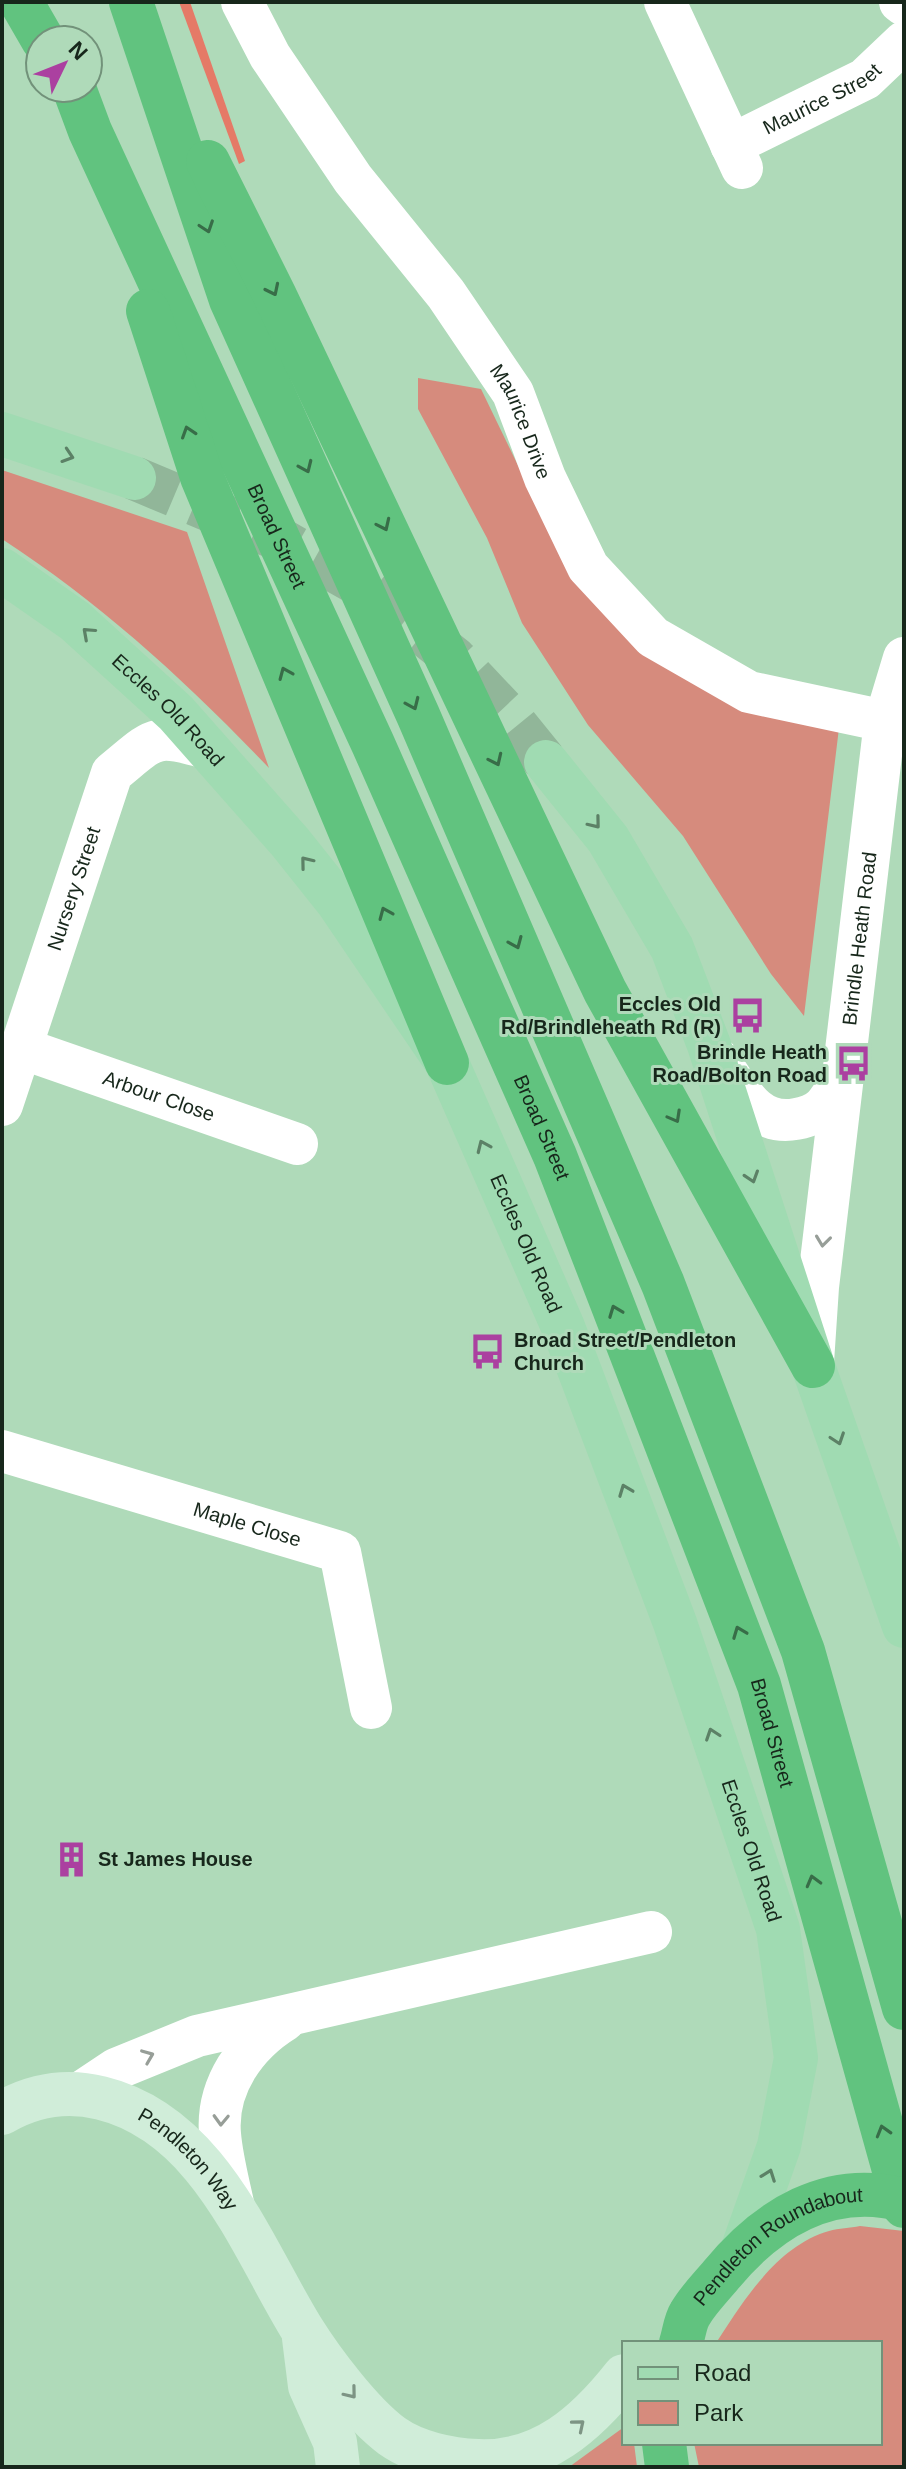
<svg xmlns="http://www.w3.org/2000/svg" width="906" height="2469" viewBox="0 0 906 2469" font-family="Arial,sans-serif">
  <rect width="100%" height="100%" fill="#afdab9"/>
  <g fill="#d68b7d">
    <path d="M418,378l63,11 88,182 270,157 -35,288 -33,-42 -88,-138 -95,-111 -66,-102 -35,-85 -69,-129z"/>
    <path d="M2,470l185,62 82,236c-82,-86 -167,-164 -267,-229z"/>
    <path d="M860,2226l44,5v236h-205l-5,-24h186v-100h-164c28,-43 61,-97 113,-112 10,-3 21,-3 31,-5z"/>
    <path d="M624,2427v16h10l3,24h-68z"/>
  </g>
  <path fill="#e57a67" d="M179,2h11l55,159 -6,3z"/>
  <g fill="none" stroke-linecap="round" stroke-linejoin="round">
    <path stroke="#91b699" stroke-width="44" stroke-dasharray="44 22" stroke-linecap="butt" d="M134,478l147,62 88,50 86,69 52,55 39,48"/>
    <g stroke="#fff" stroke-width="42">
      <path id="s1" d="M242,2l28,54 83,123 93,115 67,99 32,85 43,89 65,70 96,55 136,29"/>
      <path d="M665,2l77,166"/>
      <path d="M900,2l4,3"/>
      <path id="s2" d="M731,145l134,-66 39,-37"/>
      <path id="s3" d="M21,1048l276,96"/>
      <path d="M718,1059c21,29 37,68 78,60 11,-2 21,-5 28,-13 7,-7 12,-18 17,-26"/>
      <path id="s4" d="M2,1105l110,-332c42,-34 40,-41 94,-25"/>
      <path id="s5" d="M813,1362l5,-75 67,-566 19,-63"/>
      <path id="s6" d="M2,1451l338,101 31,156"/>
      <path d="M80,2093l36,-24 81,-33 454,-104"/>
      <path d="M234,2208c-5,-24 -12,-49 -14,-74 -4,-48 26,-90 65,-114"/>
    </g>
    <g stroke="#d0edd9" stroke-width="44">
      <path id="s7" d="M2,2113c31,-18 63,-24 99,-15 107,26 149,146 201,231 20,32 59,84 90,107 24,17 58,24 86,25 64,3 109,-38 146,-85"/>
      <path d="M304,2338l6,48 25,56 3,25"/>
    </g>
    <g stroke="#a0dbb2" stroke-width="44">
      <path d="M2,434l132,44"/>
      <path id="s8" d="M2,570l73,51 101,92 114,129 47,59 110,162 116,264 112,296 103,306 18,129 -17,88 -36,102"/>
      <path d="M546,762l62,77 64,109 37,97 104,321 91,260"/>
    </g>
    <g stroke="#61c37f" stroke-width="44">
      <path d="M21,2l22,38"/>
      <path d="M131,2l100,298 187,415 245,569 140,367 101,357"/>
      <path id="s9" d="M74,88l16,43 283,613 182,412 57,147 147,382 145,521"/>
      <path d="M208,162l67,134 330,695 208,375"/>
      <path d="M148,311l54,166 245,586"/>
      <path id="s10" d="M681,2343c3,-9 4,-21 9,-29 8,-14 21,-27 31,-39 46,-56 108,-95 183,-75"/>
      <path d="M664,2443l3,24"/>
    </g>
  </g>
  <defs><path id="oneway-chevron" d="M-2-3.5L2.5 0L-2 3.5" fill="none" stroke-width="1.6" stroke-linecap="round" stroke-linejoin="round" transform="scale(2)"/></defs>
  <g stroke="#386d48">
    <use href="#oneway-chevron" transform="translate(207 227) rotate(71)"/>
    <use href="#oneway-chevron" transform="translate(273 290) rotate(64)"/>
    <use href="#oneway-chevron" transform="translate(188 432) rotate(-108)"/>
    <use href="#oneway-chevron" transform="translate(306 467) rotate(66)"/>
    <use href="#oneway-chevron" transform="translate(384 525) rotate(65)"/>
    <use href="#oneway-chevron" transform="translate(285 673) rotate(-113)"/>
    <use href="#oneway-chevron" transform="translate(413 704) rotate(66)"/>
    <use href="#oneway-chevron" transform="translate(496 760) rotate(65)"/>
    <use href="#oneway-chevron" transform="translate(385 913) rotate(-113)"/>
    <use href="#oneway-chevron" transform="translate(516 943) rotate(67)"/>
    <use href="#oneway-chevron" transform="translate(675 1117) rotate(61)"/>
    <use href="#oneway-chevron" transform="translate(615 1311) rotate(-111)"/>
    <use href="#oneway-chevron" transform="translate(739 1632) rotate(-111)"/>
    <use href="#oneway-chevron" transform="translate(813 1881) rotate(-105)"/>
    <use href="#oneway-chevron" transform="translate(883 2131) rotate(-106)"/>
  </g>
  <g stroke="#5c8166">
    <use href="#oneway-chevron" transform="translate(68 456) rotate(18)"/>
    <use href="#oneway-chevron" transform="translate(88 633) rotate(-138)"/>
    <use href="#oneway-chevron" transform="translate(595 823) rotate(51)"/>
    <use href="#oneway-chevron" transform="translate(306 862) rotate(-129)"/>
    <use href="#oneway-chevron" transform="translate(483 1146) rotate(-114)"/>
    <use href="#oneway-chevron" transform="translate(752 1177) rotate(72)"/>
    <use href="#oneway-chevron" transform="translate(838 1439) rotate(71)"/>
    <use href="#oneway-chevron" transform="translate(625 1490) rotate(-111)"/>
    <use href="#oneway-chevron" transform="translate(712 1734) rotate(-109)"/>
    <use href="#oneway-chevron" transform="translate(769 2175) rotate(-70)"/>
  </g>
  <g stroke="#979e98">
    <use href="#oneway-chevron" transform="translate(823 1241) rotate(97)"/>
    <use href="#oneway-chevron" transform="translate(148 2056) rotate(-22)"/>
    <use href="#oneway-chevron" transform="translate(221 2120) rotate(92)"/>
  </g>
  <g stroke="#7d9484">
    <use href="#oneway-chevron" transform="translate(351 2393) rotate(51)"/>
    <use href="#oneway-chevron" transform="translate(579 2425) rotate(-40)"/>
  </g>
  <defs>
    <symbol id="bus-bare" viewBox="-9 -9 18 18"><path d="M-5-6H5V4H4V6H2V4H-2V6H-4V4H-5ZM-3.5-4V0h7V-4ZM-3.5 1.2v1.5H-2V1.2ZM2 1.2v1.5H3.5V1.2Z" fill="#ab40a0" stroke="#afdab9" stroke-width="2.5" paint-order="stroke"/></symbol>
    <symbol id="building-bare" viewBox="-9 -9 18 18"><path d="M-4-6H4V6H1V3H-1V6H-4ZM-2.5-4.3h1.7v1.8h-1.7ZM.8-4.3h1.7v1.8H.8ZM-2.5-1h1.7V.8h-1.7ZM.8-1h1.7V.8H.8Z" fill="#ab40a0" stroke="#afdab9" stroke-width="2.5" paint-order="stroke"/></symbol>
  </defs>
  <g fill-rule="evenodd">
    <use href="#bus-bare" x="722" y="990" width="51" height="51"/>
    <use href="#bus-bare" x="828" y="1038" width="51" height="51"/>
    <use href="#bus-bare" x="462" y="1326" width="51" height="51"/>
    <use href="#building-bare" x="46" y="1834" width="51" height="51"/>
  </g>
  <g text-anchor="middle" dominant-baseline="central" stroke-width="6" stroke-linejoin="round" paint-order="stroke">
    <g font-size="20" fill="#17271b" stroke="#afdab9">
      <text stroke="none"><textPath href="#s2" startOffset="102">Maurice Street</textPath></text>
      <text stroke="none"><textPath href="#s1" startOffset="506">Maurice Drive</textPath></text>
      <text stroke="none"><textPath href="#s9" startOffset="492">Broad Street</textPath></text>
      <text stroke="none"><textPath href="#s8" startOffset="218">Eccles Old Road</textPath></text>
      <text stroke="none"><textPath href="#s4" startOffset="228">Nursery Street</textPath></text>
      <text stroke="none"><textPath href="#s5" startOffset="426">Brindle Heath Road</textPath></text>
      <text stroke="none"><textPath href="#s3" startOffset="146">Arbour Close</textPath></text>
      <text stroke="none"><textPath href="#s9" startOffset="1140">Broad Street</textPath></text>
      <text stroke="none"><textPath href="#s8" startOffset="866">Eccles Old Road</textPath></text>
      <text stroke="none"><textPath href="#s6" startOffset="256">Maple Close</textPath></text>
      <text stroke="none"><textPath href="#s9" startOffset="1788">Broad Street</textPath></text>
      <text stroke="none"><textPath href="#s8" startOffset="1514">Eccles Old Road</textPath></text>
      <text stroke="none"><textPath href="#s7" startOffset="212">Pendleton Way</textPath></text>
      <text stroke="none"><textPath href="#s10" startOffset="146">Pendleton Roundabout</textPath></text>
    </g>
    <g font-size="20" font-weight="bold" fill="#17271b" stroke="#afdab9" text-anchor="end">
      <text x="721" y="1004">Eccles Old<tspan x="721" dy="23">Rd/Brindleheath Rd (R)</tspan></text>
      <text x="827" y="1052">Brindle Heath<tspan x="827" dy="23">Road/Bolton Road</tspan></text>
      <text x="514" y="1340" text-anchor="start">Broad Street/Pendleton<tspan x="514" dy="23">Church</tspan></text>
      <text x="98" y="1859" text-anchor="start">St James House</text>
    </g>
  </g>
  <rect width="906" height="2469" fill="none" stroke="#17271b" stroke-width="8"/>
  <rect x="622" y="2341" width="260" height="104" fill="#afdab9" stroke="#72927a" stroke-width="2"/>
  <rect x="638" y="2367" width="40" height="12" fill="#a0dbb2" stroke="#72927a" stroke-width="2"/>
  <text x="694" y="2381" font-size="24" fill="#17271b">Road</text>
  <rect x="638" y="2401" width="40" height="24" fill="#d68b7d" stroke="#72927a" stroke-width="2"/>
  <text x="694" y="2421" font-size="24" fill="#17271b">Park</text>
  <g transform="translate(64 64) rotate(47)"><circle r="38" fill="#afdab9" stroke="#72927a" stroke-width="2"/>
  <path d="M0-6L14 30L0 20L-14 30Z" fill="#ab40a0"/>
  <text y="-12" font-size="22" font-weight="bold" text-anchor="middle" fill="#17271b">N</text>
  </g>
</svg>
